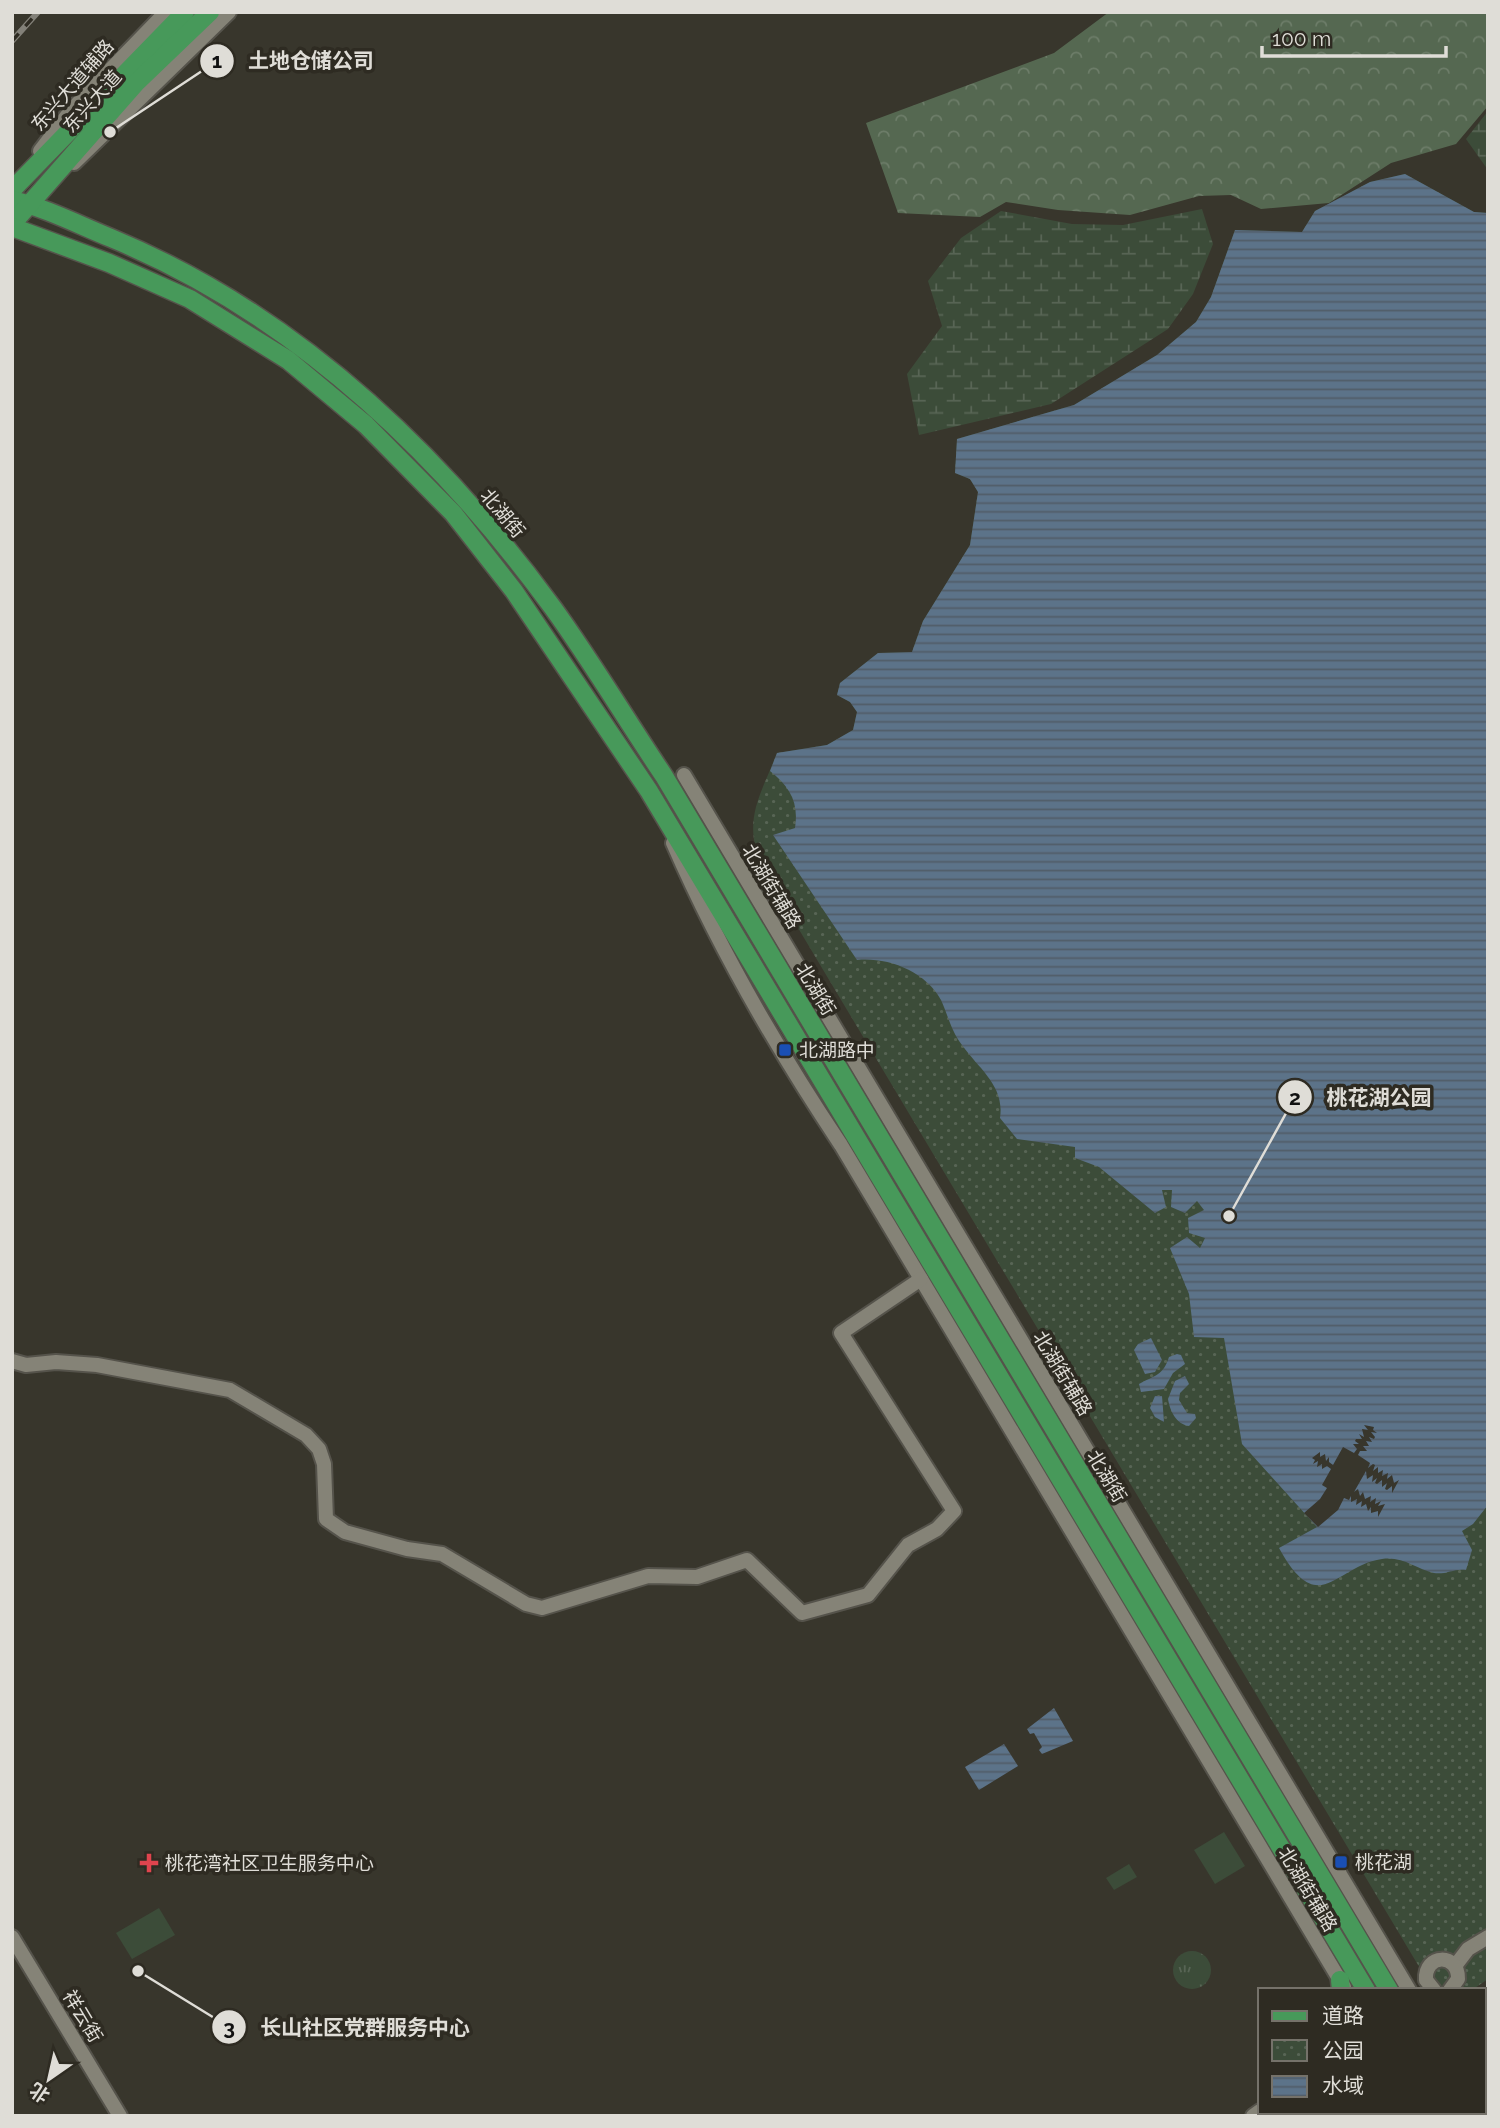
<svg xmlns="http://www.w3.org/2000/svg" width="1500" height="2128" viewBox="0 0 1500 2128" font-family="Raleway,'Noto Sans SC',sans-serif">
  <defs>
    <pattern id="grass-tufts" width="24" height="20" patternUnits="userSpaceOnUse" patternTransform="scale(1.75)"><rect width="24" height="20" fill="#3c4c39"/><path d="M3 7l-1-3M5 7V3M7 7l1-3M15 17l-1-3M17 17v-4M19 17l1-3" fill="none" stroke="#586555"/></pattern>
    <pattern id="forest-crowns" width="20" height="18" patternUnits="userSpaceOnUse" patternTransform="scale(1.75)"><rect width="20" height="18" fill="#556851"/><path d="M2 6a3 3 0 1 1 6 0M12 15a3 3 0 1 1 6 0" fill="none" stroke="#6d7d69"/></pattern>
    <pattern id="wetland-marsh" width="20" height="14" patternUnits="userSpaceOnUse" patternTransform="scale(1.75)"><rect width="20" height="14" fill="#3c4c39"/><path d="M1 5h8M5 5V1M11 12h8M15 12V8" fill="none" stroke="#586555"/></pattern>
    <pattern id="park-dots" width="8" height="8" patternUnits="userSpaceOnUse" patternTransform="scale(1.75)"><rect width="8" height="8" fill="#3c4c39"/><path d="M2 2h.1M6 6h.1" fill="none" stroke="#586555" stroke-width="1.8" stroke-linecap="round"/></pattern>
    <pattern id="water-rules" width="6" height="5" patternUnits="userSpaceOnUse" patternTransform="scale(1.75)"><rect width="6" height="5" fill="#5c7389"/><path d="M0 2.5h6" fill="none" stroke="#515d68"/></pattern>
  </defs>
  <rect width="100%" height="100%" fill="#38362c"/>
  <circle fill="url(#grass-tufts)" cx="1192" cy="1970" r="19"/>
  <path fill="url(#forest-crowns)" d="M1109,12h379v94l-32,38 -65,19 -62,40 -68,6 -30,-14 -32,1 -69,19 -72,-5 -52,-8 -26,15 -82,-4 -32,-90 188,-70z"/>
  <g fill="url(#wetland-marsh)">
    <path d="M1488,111v59l-22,-31z"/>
    <path d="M1202,209l11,35 -20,50 -25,35 -117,75 -132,31 -12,-61 35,-48 -14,-45 33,-43 40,-27 71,13 51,1z"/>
  </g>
  <path fill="url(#park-dots)" d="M1405,174l69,38 14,1v1766l-16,11h-39l-669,-1119c-23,-49 -5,-72 13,-118l50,-8 26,-15 4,-18 -7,-10 -13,-7 3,-12 38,-30 34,-1 11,-31 47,-76 8,-53 -8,-13 -15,-6 2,-34 117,-34 83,-50 39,-33 15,-25 24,-67 67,2 13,-21 55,-29z"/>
  <g fill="#3c4c39">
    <path d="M1224,1832l21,34 -30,18 -21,-34z"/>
    <path d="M1129,1864l8,13 -23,13 -8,-12z"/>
    <path d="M159,1908l16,27 -43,24 -16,-26z"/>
  </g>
  <g fill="url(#water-rules)">
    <path d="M1405,174l69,38 14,1v1292l-15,19 -11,7 10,19 -6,20c-11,-2 -21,5 -32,3 -18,-4 -31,-17 -52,-14 -46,6 -63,62 -103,-11l38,-21 -75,-83 -18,-106 -30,-1 -5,-43 -19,-46 17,-11 13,11 5,-10 -16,-5 -1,-15 16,-8 -7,-9 -12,12 -14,-6 1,-17h-10l4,17 -11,6 -56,-46 -24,-9v-11l-58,-8 -17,-21c5,-32 -21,-49 -38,-73 -11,-14 -14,-30 -21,-45 -16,-29 -53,-43 -84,-40l-84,-125 22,-7c4,-26 -5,-41 -25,-57l7,-18 50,-8 26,-15 4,-18 -7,-10 -13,-7 3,-12 38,-30 34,-1 11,-31 47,-76 8,-53 -8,-13 -15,-6 2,-34 117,-34 83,-50 39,-33 15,-25 24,-67 67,2 13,-21 55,-29z"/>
    <path d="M1151,1338l11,22 -7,12 -10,2 -11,-24 4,-6z"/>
    <path d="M1177,1354l4,1 4,9 -12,9 -9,16 -23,3 -2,-8c16,-9 24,-8 30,-27z"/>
    <path d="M1185,1376l4,8 -9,9 -1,7 8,13 8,1 1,4 -7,8c-13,-2 -19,-15 -21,-27l7,-18z"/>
    <path d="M1155,1396h7l2,26 -9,-5 -5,-9z"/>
    <path d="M1054,1708l19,33 -31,13 -3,-4 3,-3 -8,-14 -4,1 -3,-5z"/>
    <path d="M1004,1744l14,22 -39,24 -14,-23z"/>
  </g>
  <path fill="#38362c" d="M1364,1425l10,2 -1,3 4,3 -6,-1 4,5 -1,2 -5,-2 3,5 -6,-1 3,5h-6l4,5h-7l-2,4 12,8 -2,5 5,-4 2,1 -2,6 5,-4v6l5,-3 -1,6 6,-3 -1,6 5,-4 2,8 5,-3 -7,13v-7l-5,4 -2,-1 2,-6 -5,4v-7l-5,4 -2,-1 2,-5 -5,4 1,-7 -6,4 -1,-8 -12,21 4,-3 2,7 3,-4 2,7 6,-3 -1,6 6,-4 -1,6 6,-3 -3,5 7,-2 -7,13v-6l-7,2v-6l-3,4 -2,-7 -5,3 1,-6 -6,4 1,-6 -6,3v-6l-2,4 -5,-2 -6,12 -20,17 -14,-14 16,-14 7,-11 -5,-3 9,-16 -4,-3 -5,3v-5l-5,3 1,-6 -5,3 2,-4 -3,-2 8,-6v5l5,-3 1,7 3,-4v5l4,3 10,-18 11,6 3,-4 -4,-5h6l-4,-3 1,-2h6l-3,-5 5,3 -2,-8 6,1z"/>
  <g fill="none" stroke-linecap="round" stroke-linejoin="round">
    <defs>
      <g id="minor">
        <path d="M40,151l32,-42 94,-97"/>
        <path d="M74,163l155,-151"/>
        <path d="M684,775l725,1215"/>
        <path d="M673,843c46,106 104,206 168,302l503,842"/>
        <path d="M12,1361l14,4 30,-3 41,3 133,25 76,45 13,14 5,15 2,55 19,13 62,17 35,5 84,50 16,4 106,-32 49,1 50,-17 55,53 66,-18 40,-50 29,-16 17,-18 -113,-178 80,-54"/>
        <path d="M12,1937l108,179"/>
        <path d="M1455,1966l13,-17 20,-12"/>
        <path d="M1434,1990l-8,-10c-2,-27 33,-27 32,-1l-8,11"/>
        <path d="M1483,2112l2,4"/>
        <path d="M1253,2116l7,-5"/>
      </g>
      <g id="major">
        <path d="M12,190l173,-178"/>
        <path d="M12,200c34,8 67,25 99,38 181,75 327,213 442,370 39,54 74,113 111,168l725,1214"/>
        <path d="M12,224l124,-141 74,-71"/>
        <path d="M12,227l97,36 81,36 98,61 78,65 87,88 61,78 135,200 717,1199"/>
        <path d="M1340,1980l1,10"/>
        <path d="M1426,2112l4,4"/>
        <path d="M1462,2112l3,4"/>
      </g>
    </defs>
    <use href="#minor" stroke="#55534b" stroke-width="18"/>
    <use href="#major" stroke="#55534b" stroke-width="21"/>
    <use href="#minor" stroke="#858377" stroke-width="14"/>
    <use href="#major" stroke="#47995a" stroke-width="18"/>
    <defs>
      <path id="rail" d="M12,41l26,-29"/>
    </defs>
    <use href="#rail" stroke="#838179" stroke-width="6"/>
    <use href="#rail" stroke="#2e2b22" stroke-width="3.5" stroke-dasharray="10" stroke-linecap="butt"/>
  </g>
  <g fill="#1a4fb4" stroke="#2e2b22" stroke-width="2.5">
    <rect x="778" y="1043" width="14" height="14" rx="3.5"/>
    <rect x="1334" y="1855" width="14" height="14" rx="3.5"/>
  </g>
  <path fill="#e0444e" stroke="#2e2b22" stroke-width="2.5" d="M145.5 1852.5h7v7h7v7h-7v7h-7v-7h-7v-7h7z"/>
  <g text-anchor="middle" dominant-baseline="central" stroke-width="7" stroke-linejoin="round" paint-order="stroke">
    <g font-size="19" fill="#dfddd7" stroke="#2e2b22">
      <text transform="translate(72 85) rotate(-49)">东兴大道辅路</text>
      <text transform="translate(92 101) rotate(-48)">东兴大道</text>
      <text transform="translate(503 513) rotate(50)">北湖街</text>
      <text transform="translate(772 886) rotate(59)">北湖街辅路</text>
      <text transform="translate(816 989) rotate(59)">北湖街</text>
      <text transform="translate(1063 1373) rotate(59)">北湖街辅路</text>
      <text transform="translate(1107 1476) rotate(59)">北湖街</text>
      <text transform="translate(1308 1889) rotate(59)">北湖街辅路</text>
      <text transform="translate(83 2016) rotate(59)">祥云街</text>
    </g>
    <g font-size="19" fill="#dfddd7" stroke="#2e2b22" text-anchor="start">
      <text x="799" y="1050">北湖路中</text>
      <text x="1355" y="1862">桃花湖</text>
      <text x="165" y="1863">桃花湾社区卫生服务中心</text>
    </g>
  </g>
  <path fill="none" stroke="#dfddd7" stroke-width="2.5" d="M110 132L217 61M1229 1216L1295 1097M138 1971L229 2027"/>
  <g fill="#dfddd7" stroke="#2e2b22" stroke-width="2.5">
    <circle cx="110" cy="132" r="7"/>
    <circle cx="1229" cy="1216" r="7"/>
    <circle cx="138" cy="1971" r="7"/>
    <circle cx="217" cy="61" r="18"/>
    <circle cx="1295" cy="1097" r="18"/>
    <circle cx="229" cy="2027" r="18"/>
  </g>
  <g font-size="21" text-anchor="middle" font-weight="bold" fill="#111">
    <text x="217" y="68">1</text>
    <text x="1295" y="1105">2</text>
    <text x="229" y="2035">3</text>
  </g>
  <g font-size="21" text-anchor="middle" font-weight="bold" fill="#dfddd7" stroke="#2e2b22" stroke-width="7" stroke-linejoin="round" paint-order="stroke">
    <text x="311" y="68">土地仓储公司</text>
    <text x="1379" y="1105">桃花湖公园</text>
    <text x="365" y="2035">长山社区党群服务中心</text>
  </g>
  <rect width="1500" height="2128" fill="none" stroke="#dfddd7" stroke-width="28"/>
  <rect x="1258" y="1988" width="228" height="126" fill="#2e2b22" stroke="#75726a" stroke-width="2"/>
  <rect x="1272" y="2011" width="35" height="10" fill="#47995a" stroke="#75726a" stroke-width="2"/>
  <text x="1322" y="2023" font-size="21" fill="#dfddd7">道路</text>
  <rect x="1272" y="2040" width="35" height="21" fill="url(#park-dots)" stroke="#75726a" stroke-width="2"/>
  <text x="1322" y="2058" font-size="21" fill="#dfddd7">公园</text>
  <rect x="1272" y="2076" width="35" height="21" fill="url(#water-rules)" stroke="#75726a" stroke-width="2"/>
  <text x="1322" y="2093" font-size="21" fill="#dfddd7">水域</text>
  <g transform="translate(49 2079) rotate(214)" stroke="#2e2b22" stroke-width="5" paint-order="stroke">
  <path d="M0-5L12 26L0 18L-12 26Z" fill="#dfddd7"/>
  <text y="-10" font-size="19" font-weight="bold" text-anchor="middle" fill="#dfddd7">北</text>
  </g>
  <path d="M1262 46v10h184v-10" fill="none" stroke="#dfddd7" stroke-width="3.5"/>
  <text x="1272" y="46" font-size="21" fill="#dfddd7" stroke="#2e2b22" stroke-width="5" paint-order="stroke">100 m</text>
</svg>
